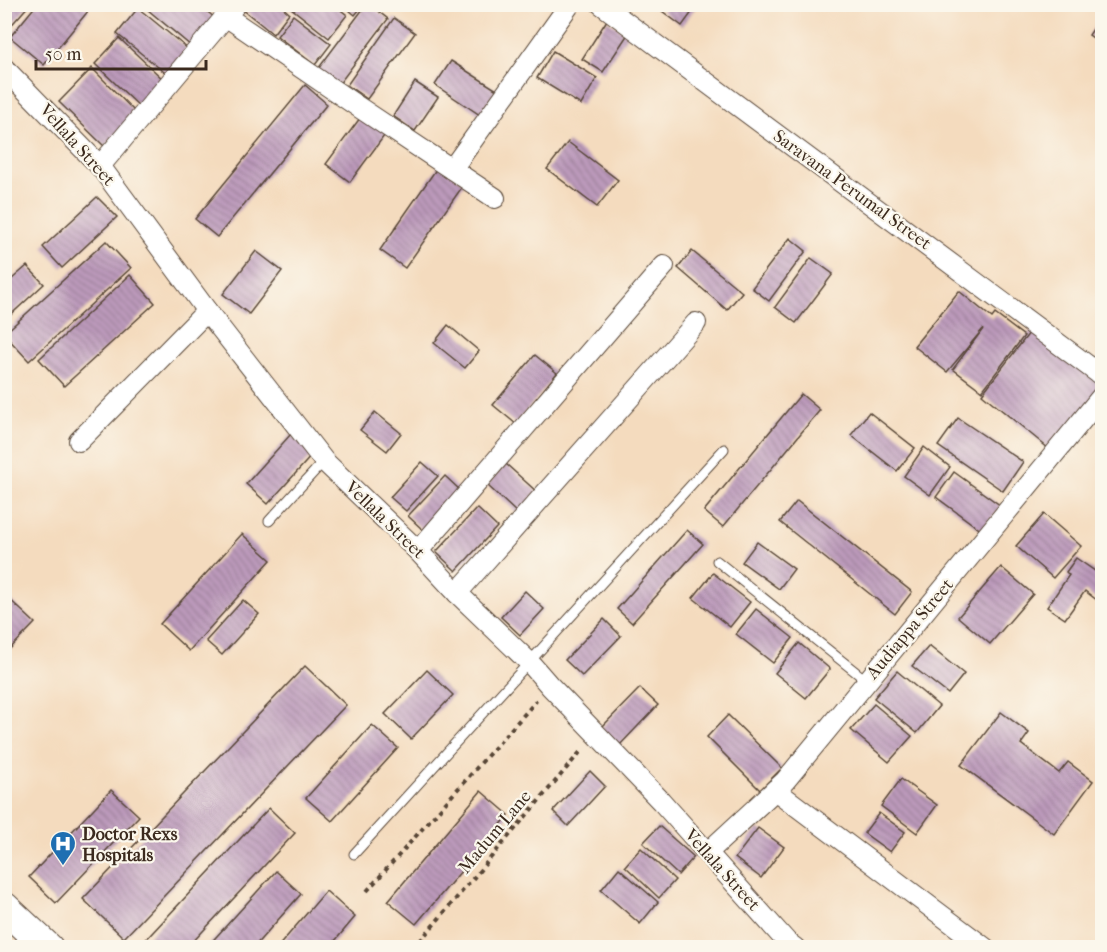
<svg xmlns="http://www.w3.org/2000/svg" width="1107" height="952" viewBox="0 0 1107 952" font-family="'IM FELL French Canon',serif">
  <defs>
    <pattern id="building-back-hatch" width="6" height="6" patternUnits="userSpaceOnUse" patternTransform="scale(1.5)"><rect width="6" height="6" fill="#bc9abb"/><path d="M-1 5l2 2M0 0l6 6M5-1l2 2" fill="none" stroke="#9a7e97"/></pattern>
  </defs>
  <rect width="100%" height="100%" fill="#fbf7ec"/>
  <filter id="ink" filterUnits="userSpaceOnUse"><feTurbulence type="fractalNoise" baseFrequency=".0167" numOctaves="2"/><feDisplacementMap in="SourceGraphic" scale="12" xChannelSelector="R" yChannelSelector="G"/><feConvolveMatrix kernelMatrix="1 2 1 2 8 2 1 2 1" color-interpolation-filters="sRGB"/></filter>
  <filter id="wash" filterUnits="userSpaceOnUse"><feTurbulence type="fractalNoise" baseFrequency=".008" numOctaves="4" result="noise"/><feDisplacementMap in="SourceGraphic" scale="24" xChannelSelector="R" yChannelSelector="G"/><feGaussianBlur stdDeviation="1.35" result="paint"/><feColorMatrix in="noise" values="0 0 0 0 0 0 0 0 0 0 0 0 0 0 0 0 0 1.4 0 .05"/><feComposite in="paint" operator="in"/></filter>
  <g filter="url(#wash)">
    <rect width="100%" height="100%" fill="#f4dbbe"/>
    <g id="blocks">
      <g fill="url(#building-back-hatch)">
        <path d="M4,4h26l-23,26 -3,-2z"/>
        <path d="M37,4h46l6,6 -45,55 -34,-28z"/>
        <path d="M141,4h57l17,14 -24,28z"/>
        <path d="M244,4h35l10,9 -16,21 -32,-26z"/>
        <path d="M286,4h47l14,11 -18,23z"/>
        <path d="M342,4h22l-9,11z"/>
        <path d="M666,4h32l-16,22 -20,-15z"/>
        <path d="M366,5h4l18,14 -52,69 -21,-15z"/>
        <path d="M138,8l50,41 -20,26 -51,-41z"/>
        <path d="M293,15l38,29 -16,21 -38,-29z"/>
        <path d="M1102,16v28l-13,-9z"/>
        <path d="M394,18l21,15 -48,66 -20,-14z"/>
        <path d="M607,20l21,14 -25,38 -21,-13z"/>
        <path d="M119,38l47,44 -25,26 -46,-44z"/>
        <path d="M553,51l44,27 -16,27 -44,-27z"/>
        <path d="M451,61l46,29 -17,25 -45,-30z"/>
        <path d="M92,68l45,46 -32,33 -46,-45z"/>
        <path d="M415,82l23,15 -23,34 -22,-15z"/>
        <path d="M305,85l22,19 -110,133 -22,-18z"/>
        <path d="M363,114l24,18 -37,50 -24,-18z"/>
        <path d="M568,142l50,38 -21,27 -50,-38z"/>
        <path d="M439,165l26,18 -60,85 -25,-18z"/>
        <path d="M97,197l20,20 -55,51 -19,-21z"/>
        <path d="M790,238l16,13 -37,50 -17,-13z"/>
        <path d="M106,241l25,27 -102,93 -25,-27z"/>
        <path d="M256,251l26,20 -33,43 -26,-20z"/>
        <path d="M692,251l50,41 -15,18 -49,-42z"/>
        <path d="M811,258l22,16 -37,49 -21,-16z"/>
        <path d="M27,266l17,18 -40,37v-35z"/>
        <path d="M130,275l25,28 -91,83 -25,-27z"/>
        <path d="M959,291l33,27 3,-4 29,22 -42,55 -29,-22 30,-40 -36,43 -33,-26z"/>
        <path d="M448,325l31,26 -14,17 -31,-25z"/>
        <path d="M1033,328l69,51v10l-48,64 -72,-59z"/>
        <path d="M535,355l22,18 -41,51 -23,-19z"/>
        <path d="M801,394l19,16 -97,117 -19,-16z"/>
        <path d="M375,412l26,21 -14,18 -27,-21z"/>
        <path d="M869,412l46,36 -18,23 -46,-36z"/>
        <path d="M958,418l65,44 -20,29 -65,-45z"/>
        <path d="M291,434l22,20 -45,50 -22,-20z"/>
        <path d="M924,447l26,20 -20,28 -26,-19z"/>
        <path d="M422,462l16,14 -32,35 -16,-14z"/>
        <path d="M506,464l31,28 -19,22 -31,-29z"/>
        <path d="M954,472l47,34 -19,25 -46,-34z"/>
        <path d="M445,476l15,14 -37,40 -15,-14z"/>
        <path d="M797,501l115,91 -17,22 -115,-92z"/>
        <path d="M477,508l20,19 -41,44 -20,-19z"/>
        <path d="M1044,514l37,32 -28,32 -37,-32z"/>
        <path d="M687,530l16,14 -71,79 -15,-14z"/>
        <path d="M242,534l29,26 -82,91 -29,-27z"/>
        <path d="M757,542l37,27 -15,20 -37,-27z"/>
        <path d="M1076,558l26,18v28l-17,-13 -20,28 -18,-12 22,-32 -3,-3z"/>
        <path d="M1001,567l32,27 -43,50 -32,-27z"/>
        <path d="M713,573l37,29 -20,25 -37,-29z"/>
        <path d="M525,591l19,18 -24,26 -19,-18z"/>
        <path d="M4,594l31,29 -31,32z"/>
        <path d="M243,600l16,14 -37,41 -16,-14z"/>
        <path d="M756,609l37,29 -20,25 -37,-29z"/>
        <path d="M604,619l17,17 -39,40 -17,-16z"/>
        <path d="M799,643l31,26 -24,29 -31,-25z"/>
        <path d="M929,646l35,28 -16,20 -36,-28z"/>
        <path d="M305,666l41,39 -222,233 -41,-39z"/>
        <path d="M427,670l26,25 -42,44 -26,-25z"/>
        <path d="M897,671l42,35 -22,27 -43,-35z"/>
        <path d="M640,688l18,17 -40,42 -18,-18z"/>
        <path d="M874,704l38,32 -23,26 -38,-32z"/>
        <path d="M1001,712l28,21 -8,11 38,29 9,-11 25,19 -39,53 -93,-69z"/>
        <path d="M728,715l54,53 -22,22 -53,-53z"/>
        <path d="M372,725l26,23 -66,73 -26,-23z"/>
        <path d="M590,771l15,15 -37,40 -15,-15z"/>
        <path d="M901,779l36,26 -20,28 -36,-27z"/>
        <path d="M111,790l28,26 -83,87 -27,-26z"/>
        <path d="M481,791l28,24 -93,109 -28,-23z"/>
        <path d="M269,808l26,25 -108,115h-49z"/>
        <path d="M879,813l26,19 -15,20 -26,-19z"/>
        <path d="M659,826l35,31 -16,18 -35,-32z"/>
        <path d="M758,828l26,19 -23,31 -26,-20z"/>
        <path d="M641,848l34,32 -16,18 -34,-32z"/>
        <path d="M619,868l39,34 -18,22 -39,-34z"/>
        <path d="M276,871l25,23 -48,54h-47z"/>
        <path d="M326,891l29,26 -26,31h-52z"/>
      </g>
    </g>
  </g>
  <g filter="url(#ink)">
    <use href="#blocks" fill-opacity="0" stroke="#574536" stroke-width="1.5"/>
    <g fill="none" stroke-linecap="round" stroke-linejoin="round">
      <defs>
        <g id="service">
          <path d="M269,521l55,-60"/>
          <path d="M717,561l150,120"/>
          <path d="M354,854l370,-405"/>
        </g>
        <g id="minor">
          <path d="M601,4l501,372"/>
          <path d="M227,17l130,89 138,92"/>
          <path d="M4,68l96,98 107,145 117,150 94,90 39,42 73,70 20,23 111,115 126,141 8,6"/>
          <path d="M100,166l136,-162"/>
          <path d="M452,169l118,-165"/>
          <path d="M79,441l128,-130"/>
          <path d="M418,551l246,-285"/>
          <path d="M457,593l239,-270"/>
          <path d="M775,790l210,158"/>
          <path d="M707,853l78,-72 317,-385"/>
        </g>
        <path id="primary" d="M4,907l44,41"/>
      </defs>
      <use href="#service" stroke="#574536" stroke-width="11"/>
      <use href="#minor" stroke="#574536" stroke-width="22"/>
      <use href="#primary" stroke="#574536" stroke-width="32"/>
      <g stroke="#574536" stroke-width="4" stroke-dasharray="4.5 4.5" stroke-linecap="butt">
        <path d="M367,891l170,-191"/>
        <path d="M414,948l168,-198"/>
      </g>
      <use href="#service" stroke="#fff" stroke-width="9"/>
      <use href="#minor" stroke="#fff" stroke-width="20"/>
      <use href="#primary" stroke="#fff" stroke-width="30"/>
    </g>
  </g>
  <defs>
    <symbol id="hospital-pin" viewBox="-11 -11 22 30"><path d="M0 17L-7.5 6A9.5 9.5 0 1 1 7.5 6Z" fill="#1f6fb2" stroke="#fbf7ec"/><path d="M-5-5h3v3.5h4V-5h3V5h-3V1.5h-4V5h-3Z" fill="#fff"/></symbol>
  </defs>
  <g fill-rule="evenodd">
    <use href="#hospital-pin" x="48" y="829" width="30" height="40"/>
  </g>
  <g text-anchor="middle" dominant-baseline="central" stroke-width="4.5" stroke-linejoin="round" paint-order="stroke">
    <g font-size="18" fill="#3b2a1e" stroke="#fbf7ec">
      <text transform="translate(77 145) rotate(48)">Vellala Street</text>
      <text transform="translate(852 190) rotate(36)">Saravana Perumal Street</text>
      <text transform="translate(385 520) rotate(44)">Vellala Street</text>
      <text transform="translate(910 629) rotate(-50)">Audiappa Street</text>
      <text transform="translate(495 832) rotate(-50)">Madum Lane</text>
      <text transform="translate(722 870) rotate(48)">Vellala Street</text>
    </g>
    <g font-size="18" font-weight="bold" fill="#3b2a1e" stroke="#fbf7ec" text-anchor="start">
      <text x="82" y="834">Doctor Rexs<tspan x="82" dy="21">Hospitals</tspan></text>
    </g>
  </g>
  <rect width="1107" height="952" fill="none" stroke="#fbf7ec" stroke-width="24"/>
  <path d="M36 60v9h170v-9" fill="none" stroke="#3b2a1e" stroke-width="3"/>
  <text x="45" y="60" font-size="18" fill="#3b2a1e" stroke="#fbf7ec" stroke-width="4.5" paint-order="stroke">50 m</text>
</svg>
